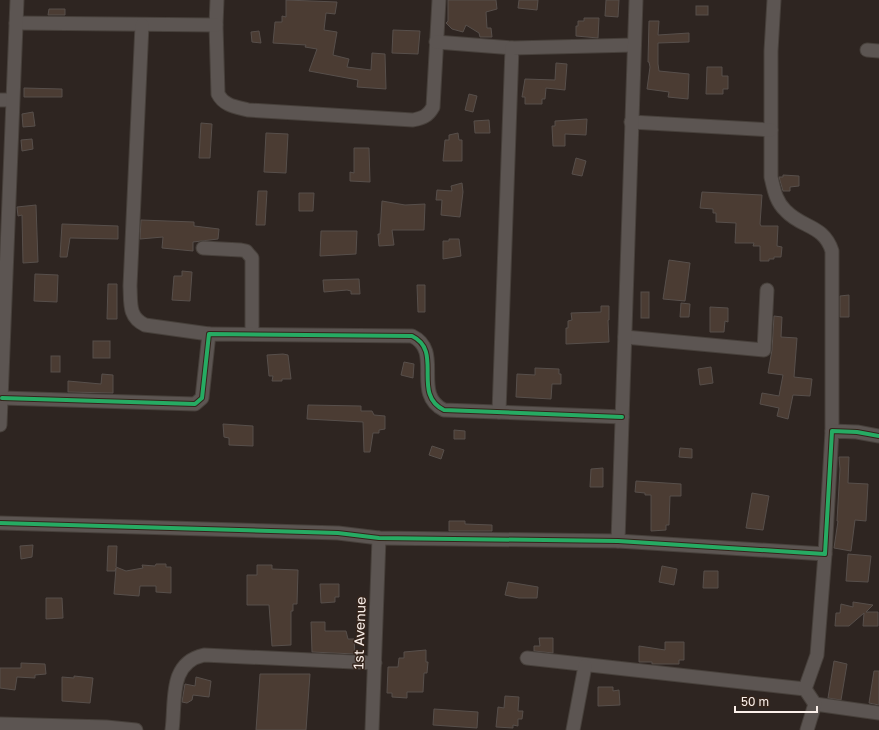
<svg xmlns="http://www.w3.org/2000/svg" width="879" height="730" viewBox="0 0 879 730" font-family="'Golos Text',sans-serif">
  <rect width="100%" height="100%" fill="#2e2521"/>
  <g fill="#4b3c33" stroke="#574f4b">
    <path d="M286,0l51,2 -2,12 -9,-1 -2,17 13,2 -4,23 16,4 -2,8 24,3 1,-17 13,1 1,35 -29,-2 1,-7 -49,-9 8,-22 -12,-2 1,-2 -33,-2 2,-21h7v-6l4,1z"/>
    <path d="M448,0h48l1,9 -11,3 1,16h4l1,9h-12l-1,-4 -13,-8 -3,7 -11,-3 -6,-6 2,-2z"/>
    <path d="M519,0h19l-1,10 -19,-2z"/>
    <path d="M606,0h13l-1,17 -13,-1z"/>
    <rect x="696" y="6" width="12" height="9"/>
    <path d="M49,9h16v6h-17z"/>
    <path d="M584,18h15l-1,20 -22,-2v-10h2v-5h6z"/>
    <path d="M649,21h10l-1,14 31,-2v9l-31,1v21l1,7 30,3 -1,25 -20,-2 1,-5 -22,-3 3,-22 -1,-5h-1z"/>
    <path d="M393,30l27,1 -2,23 -26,-1z"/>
    <path d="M259,31l2,12 -9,-1 -1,-10z"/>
    <path d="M556,63l11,1 -2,26 -19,-2 -1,11h-3v5h-17v-7h-3l3,-18 30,1z"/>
    <path d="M707,67h15v9h6v13h-5v5h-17z"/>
    <path d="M24,88l38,1v8h-38z"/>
    <path d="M469,94l8,2 -4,16 -8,-2z"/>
    <path d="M33,112l2,14 -12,1 -1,-13z"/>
    <path d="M587,119l-1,16 -21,-1v12h-12l-1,-20h3v-5z"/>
    <path d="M489,120l1,13h-15l-1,-12z"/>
    <path d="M201,123l11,1 -2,34h-11z"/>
    <path d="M266,133l22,1 -2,39 -22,-1z"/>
    <path d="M458,133l1,7h3v21h-19l2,-21h4v-5z"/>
    <path d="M32,139l1,10 -11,2 -1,-11z"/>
    <path d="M354,148h15l1,34 -20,-1v-9l4,1z"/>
    <path d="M576,158l10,3 -4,15 -10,-2z"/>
    <path d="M783,175l16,1v10l-9,1v4h-7l-4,-14h4z"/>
    <path d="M462,183l1,9 -3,25 -19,-2 1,-15h-6l1,-10 15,1 -1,-5z"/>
    <path d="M258,191h9l-2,34h-9z"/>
    <path d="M702,192l60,3 -2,29 1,2h17l-1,20 5,1 -1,10h-7v2h-5v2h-9v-15h-7l1,-3h-19l1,-20 -20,-1v-9h-3v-4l-13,-1z"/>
    <path d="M299,193h15l-1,18h-14z"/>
    <path d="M382,201l23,4 20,-1 -1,26h-32l2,15 -15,1 -1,-12h2z"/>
    <path d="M36,205l2,57 -15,1 -1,-48 -4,1 -1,-9z"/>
    <path d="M141,220l53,2v4l25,3 -1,10 -25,3v9l-31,-3 1,-11 -23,2z"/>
    <path d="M62,224l56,2v13l-48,-1 -3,19h-7z"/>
    <path d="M321,231h36l-1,23 -36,2z"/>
    <path d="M449,239h10l2,17 -18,3v-18h6z"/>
    <path d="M669,260l21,3 -5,38 -22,-2z"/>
    <path d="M182,271l10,1 -2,29 -18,-1 2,-24h8z"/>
    <path d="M35,274l23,1 -1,27 -23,-1z"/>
    <path d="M359,279l1,15h-9v-3l-4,-1 -23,2 -1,-12z"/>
    <path d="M108,284h9v35h-10z"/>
    <path d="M417,285h8v27h-7z"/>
    <rect x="641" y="292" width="8" height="26"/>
    <path d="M849,295v22h-9v-21z"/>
    <path d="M681,303l9,1 -1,13h-9z"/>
    <path d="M601,306h8v14h-1l1,22 -43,2v-16h2v-7l4,-1 -1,-7 30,-1z"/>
    <path d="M710,307l18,1v14l-3,-1 -1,11h-14z"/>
    <path d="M774,316l8,1 -1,20 16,1 -3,39 18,2 -2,17 -17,-1 -5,24 -11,-3 2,-8 -19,-4 2,-11 17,3 4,-21 -15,-2 4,-23z"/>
    <rect x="93" y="341" width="17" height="17"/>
    <path d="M283,354l5,1 3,24h-9v2h-10l1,-5h-4l-2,-21z"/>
    <rect x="51" y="356" width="9" height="16"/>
    <path d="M404,362l10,2 -1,14 -12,-3z"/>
    <path d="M711,367l2,16 -13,2 -2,-16z"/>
    <path d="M535,368l24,1v5h2v10h-9l-1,15 -35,-2 1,-23 18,1z"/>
    <path d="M102,374l11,1v18l-45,-1v-11l33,3z"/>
    <path d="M308,405l53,1v5h11l2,4 11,1v13l-6,1v3h-6l-3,19h-6l-1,-30 -56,-3z"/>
    <path d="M223,424l30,2v20l-24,-1v-7l-5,-1z"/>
    <path d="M454,430l11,1v8h-11z"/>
    <path d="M432,446l12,4 -3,9 -12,-4z"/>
    <path d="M680,448l12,1v9l-13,-1z"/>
    <path d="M839,457h10l-1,26 20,1 -2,37 -11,-1 -4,31 -17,-3 4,-27h-1l3,-52z"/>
    <path d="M603,468v19h-13l1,-18z"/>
    <path d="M636,481l45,3v12h-11l-1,29h-3v5l-15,1v-36h-6v-2l-10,-1z"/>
    <path d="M752,493l17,3 -6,34 -17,-2z"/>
    <path d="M449,521h16v3l27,1v6h-43z"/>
    <path d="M33,545l-1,12 -11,2 -1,-13z"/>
    <path d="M108,546h9l-1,21 10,4 17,-3 -1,-3 13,1 1,-2h10v3h5v26l-15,-1v-6h-16l-1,10 -25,-2 2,-26 -1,3h-8z"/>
    <path d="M848,554l23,2 -3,26 -22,-1z"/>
    <path d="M257,565h15v4l26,1 -1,34h-4v7h-2v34l-19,1 -3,-41h-22v-30h10z"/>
    <path d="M662,566l15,3 -3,16 -15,-3z"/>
    <path d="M704,571h14v17h-15z"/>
    <path d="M508,582l30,5 -1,11h-18l-14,-3z"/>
    <path d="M320,584h19v13h-4v5l-14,1z"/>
    <path d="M46,598h16l1,20 -17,1z"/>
    <path d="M853,602l20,3 -7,7h12v14h-15l1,-13 -15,13h-14l1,-13h4l1,-9 12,3z"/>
    <path d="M311,622h14v9h21l2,8h6l1,15 -43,-2z"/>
    <path d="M539,638h14v15l-19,-2v-5h6z"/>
    <path d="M665,642h19v18h-5v4h-27v-2h-13v-16l26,4z"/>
    <path d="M426,650v12h2l-1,11h-3l-1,19h-16v6l-15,-1v-4h-5l1,-26h10l1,-9h5v-6z"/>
    <path d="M834,661l13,3 -6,36 -13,-2z"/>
    <path d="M21,663l24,1 1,10 -11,1v3l-18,-1 -2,13 -15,-2v-20h21z"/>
    <path d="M874,671h5v34l-10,-2z"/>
    <path d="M260,674h50l-4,56h-50z"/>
    <path d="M74,676l19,2 -3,25 -28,-2v-24l12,1z"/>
    <path d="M196,677l15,4 -2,16 -16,-2 -1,5 -5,3 -5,-1 3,-18 10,2z"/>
    <path d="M598,687h15v4l6,-1 1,15 -22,1z"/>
    <path d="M505,696l14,1 -1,14h5l-1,8h-4v7l-5,-1v3l-17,-1 2,-20 6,1z"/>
    <path d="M434,709l44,3 -1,16 -44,-3z"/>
  </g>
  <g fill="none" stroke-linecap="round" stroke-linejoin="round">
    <defs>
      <g id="minor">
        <path d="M217,0l-1,25 2,69c6,12 19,13 30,16l165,10c10,-2 15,-4 20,-13l6,-107"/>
        <path d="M774,0l-3,51v126c3,13 5,25 15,34 16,17 38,14 46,40v180"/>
        <path d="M16,23l200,2"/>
        <path d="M142,25l-12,261c1,17 -2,31 15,39l64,9"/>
        <path d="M436,42l76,6"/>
        <path d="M867,50l12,1"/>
        <path d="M0,100h12"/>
        <path d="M631,122l140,8"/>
        <path d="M203,248l38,2 5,1 6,7v76"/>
        <path d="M625,337l139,13 3,-60"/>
        <path d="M2,398l193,6 7,-6 7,-64 203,2c32,15 -1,58 32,74l178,7"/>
        <path d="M499,412l13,-364 122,-3"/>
        <path d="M0,425l17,-425"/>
        <path d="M0,523l338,10 41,5 239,3 207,13 7,-123 25,1 22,4"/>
        <path d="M618,541l18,-541"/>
        <path d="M527,658l278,31"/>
        <path d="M815,704l64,9"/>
        <path d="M0,724l106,3 30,3"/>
        <path d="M172,730c4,-29 -4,-67 32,-75l171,8"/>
        <path d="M372,730l7,-192"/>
        <path d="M573,730l12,-64"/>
        <path d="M807,730l8,-26 -10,-15 12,-34 8,-101"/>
      </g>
    </defs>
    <use href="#minor" stroke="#47403b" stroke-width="15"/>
    <use href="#minor" stroke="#5c5552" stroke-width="13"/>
    <defs>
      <g id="cycleway">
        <path d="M2,398l193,6 7,-6 7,-64 203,2c32,15 -1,58 32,74l178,7"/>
        <path d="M0,523l338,10 41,5 239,3 207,13 7,-123 25,1 22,4"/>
      </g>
    </defs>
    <use href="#cycleway" stroke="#34241b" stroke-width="6"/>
    <use href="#cycleway" stroke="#26ab63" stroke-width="4"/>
  </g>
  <g text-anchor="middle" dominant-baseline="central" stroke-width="3" stroke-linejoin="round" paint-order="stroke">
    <g font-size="14" fill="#fbf0ea" stroke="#34241b">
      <text transform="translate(359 633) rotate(-88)">1st Avenue</text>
    </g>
  </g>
  <path d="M735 706v6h82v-6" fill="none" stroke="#fbf0ea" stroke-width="2"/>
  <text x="741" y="706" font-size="12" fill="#fbf0ea" stroke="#34241b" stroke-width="3" paint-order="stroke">50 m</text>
</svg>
